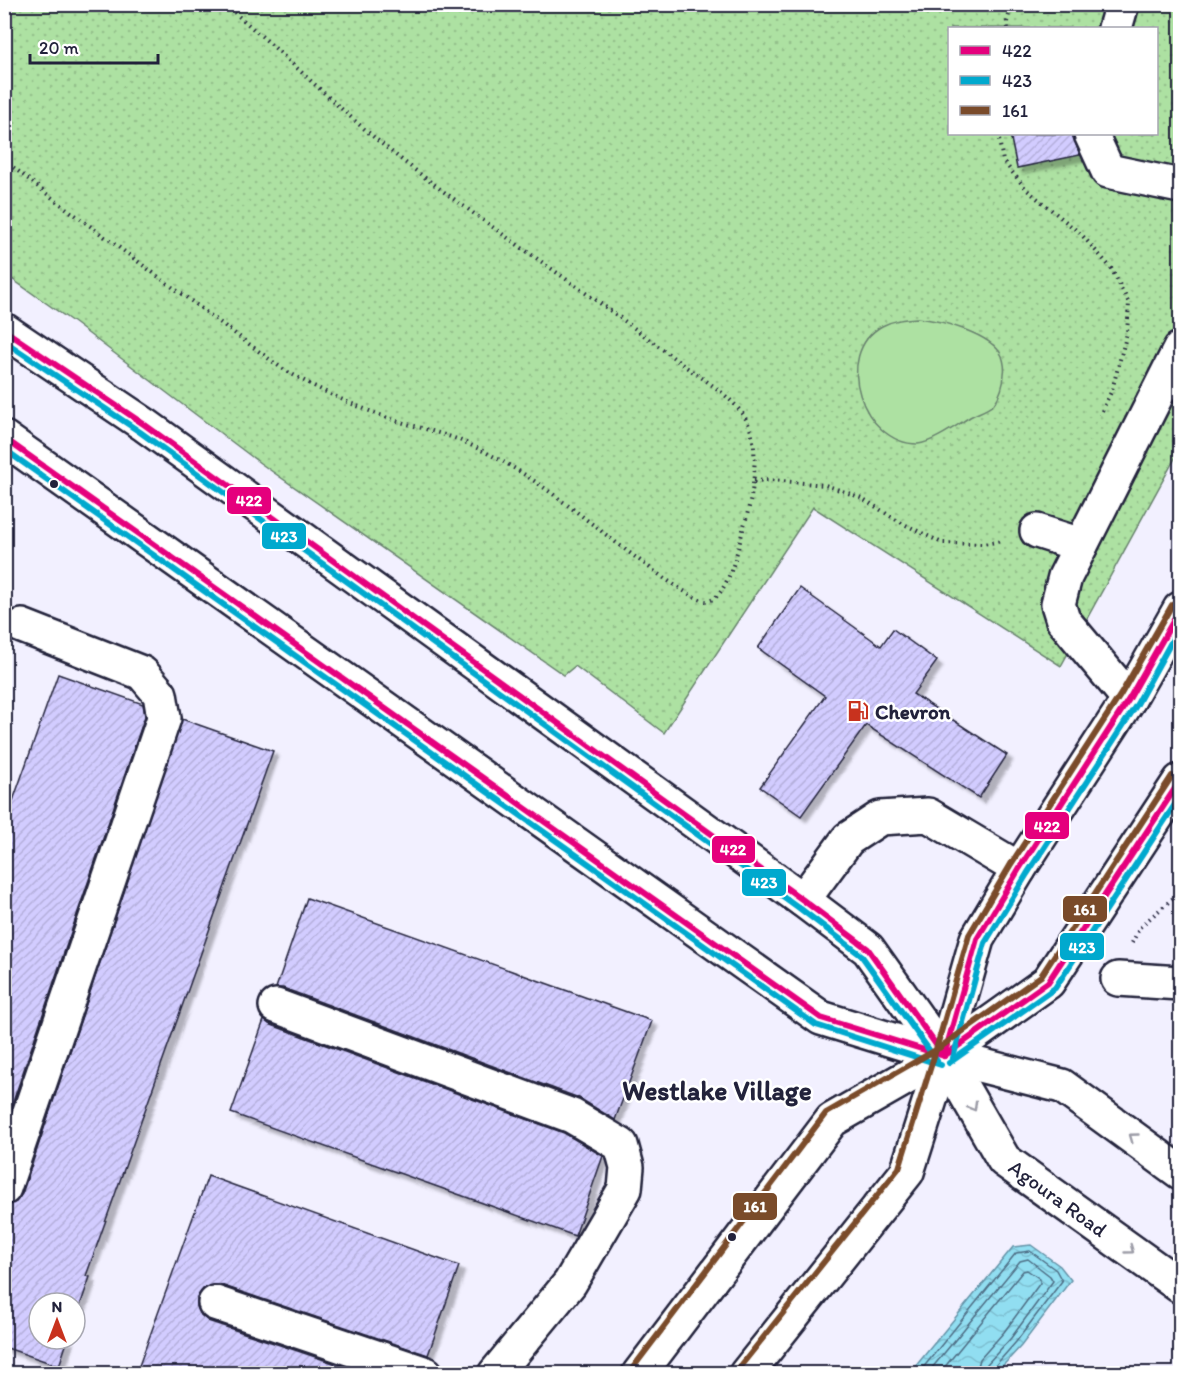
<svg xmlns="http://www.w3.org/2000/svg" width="1185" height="1378" viewBox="0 0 1185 1378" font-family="Itim,sans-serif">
  <defs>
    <pattern id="grass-dots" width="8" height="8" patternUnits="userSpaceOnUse" patternTransform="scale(1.5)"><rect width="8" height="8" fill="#ade1a2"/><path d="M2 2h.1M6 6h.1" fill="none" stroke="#95c18c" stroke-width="1.8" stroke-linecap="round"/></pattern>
    <pattern id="water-waves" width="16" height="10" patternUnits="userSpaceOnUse" patternTransform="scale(1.5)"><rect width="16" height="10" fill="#91def1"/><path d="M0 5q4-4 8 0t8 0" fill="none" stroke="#7dbed0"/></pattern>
    <pattern id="building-hatch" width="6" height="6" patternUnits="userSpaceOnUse" patternTransform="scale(1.5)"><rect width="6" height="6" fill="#d2ccff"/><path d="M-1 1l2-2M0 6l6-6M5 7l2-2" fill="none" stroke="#b4afdb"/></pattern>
    <filter id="shadow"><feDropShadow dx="5.5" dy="5.5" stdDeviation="1.5" flood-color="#0004"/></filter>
  </defs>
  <rect width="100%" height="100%" fill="#f2f0ff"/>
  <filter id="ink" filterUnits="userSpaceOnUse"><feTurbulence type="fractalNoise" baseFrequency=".0167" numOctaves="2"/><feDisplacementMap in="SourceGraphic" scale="12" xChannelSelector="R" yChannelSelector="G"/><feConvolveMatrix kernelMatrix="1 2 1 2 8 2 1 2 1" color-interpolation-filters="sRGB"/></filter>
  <g filter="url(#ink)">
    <path fill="url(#grass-dots)" stroke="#68826e" stroke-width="1.5" fill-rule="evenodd" d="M5,5h1175v444l-119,217 -248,-159 -149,226 -89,-67 -11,9 -304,-212 -187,-141 -68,-48zM950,28h206v106h-206z"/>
    <path fill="#ade1a2" stroke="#68826e" stroke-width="1.5" d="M917,318c23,2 75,16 85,38 2,6 3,13 2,18 0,10 -4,22 -10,30 -6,6 -17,9 -24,13 -13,8 -38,26 -52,27 -56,0 -86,-90 -36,-118 11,-6 23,-7 35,-8z"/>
    <path fill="url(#water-waves)" stroke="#6593a8" stroke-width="1.5" d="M1031,1245l29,21 11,14 -50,66 -25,27h-86l103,-126z"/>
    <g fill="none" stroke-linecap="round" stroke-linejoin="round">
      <g stroke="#4e6d84" stroke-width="1.5">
        <path d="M918,1374l98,-121 14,-2 26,19 6,11 -46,61 -22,25 -2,7"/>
        <path d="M927,1374l93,-113 8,-2 22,17 3,5 -42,57 -24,26 -2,10"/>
        <path d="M939,1374l84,-103 4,-1 13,9v4l-36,49 -24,27 -4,15"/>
      </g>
    </g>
    <g fill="url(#building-hatch)" stroke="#22223b" stroke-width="1.5" filter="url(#shadow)">
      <path d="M1010,134h62l8,21 -63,13z"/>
      <path d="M800,588l81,58 12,-17 44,32 -24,33 94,61 -28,43 -113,-73 -65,91 -41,-29 65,-91 -67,-48z"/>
      <path d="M58,674l85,30 2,12 -141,412v-302z"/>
      <path d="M182,719l91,32 -187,525 4,1 -15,43v-17h-36v36h29l-9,27 -55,-19v-141l12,-4 6,-8z"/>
      <path d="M307,898l345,123 -37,99 -36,-22 -296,-110h-7z"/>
      <path d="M264,1020l5,4 295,109 39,23 -28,80 -344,-123z"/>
      <path d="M208,1176l251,90 -31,89 -207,-70h-9l-9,4 -6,9v8l4,9 7,6 158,53h-230z"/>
    </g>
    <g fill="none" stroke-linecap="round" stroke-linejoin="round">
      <defs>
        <g id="minor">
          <path d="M1115,28l7,-24"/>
          <path d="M1091,134l17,37 72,15"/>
          <path d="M1037,531l44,14"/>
          <path d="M1129,699l-66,-79 -5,-16 7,-27 115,-228"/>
          <path d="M803,900l45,-61 32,-21 48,-3 91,54"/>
          <path d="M1118,979l62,4"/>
          <path d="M276,1006l296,110 49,29 6,22 -2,22 -55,94 -75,91"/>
          <path d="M4,1188l160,-470 -4,-24 -18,-21 -120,-47"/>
          <path d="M215,1303l211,71"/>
          <path d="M639,1374l193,-254 112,-64"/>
          <path d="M746,1374l161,-202 37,-116"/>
        </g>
        <g id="major">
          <path d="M4,330l141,95 658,475 65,49 76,107 60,104 176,126"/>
          <path d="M4,438l817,580 123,38 118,30 118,86"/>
          <path d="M944,1056l33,-117 42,-70 110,-170 51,-90"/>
          <path d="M944,1056l104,-74 132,-201"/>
        </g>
      </defs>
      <use href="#minor" stroke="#22223b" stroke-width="38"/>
      <use href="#major" stroke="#22223b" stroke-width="38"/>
      <g stroke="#22223b" stroke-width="4" stroke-dasharray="1.5 4.5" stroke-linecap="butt">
        <path d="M1008,28l-1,-6 5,-18"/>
        <path d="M998,134l5,27 24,29 54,44 30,34 18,35 -2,30 -15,57 -12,25"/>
        <path d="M4,160l43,34 233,173c36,22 72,38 111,52 28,9 58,15 84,28 31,15 60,33 87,54 23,16 125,101 145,100 22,-1 33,-63 39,-82 8,-29 16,-80 -4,-106 -17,-22 -41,-35 -63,-51 -68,-53 -140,-101 -210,-152 -29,-21 -59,-43 -87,-66 -54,-45 -103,-95 -158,-140"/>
        <path d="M754,481l18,-1 53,5 37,13 36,23 44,22 41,1 19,-3"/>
        <path d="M1132,943l8,-16 40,-35"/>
      </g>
      <use href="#minor" stroke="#fff" stroke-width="33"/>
      <use href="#major" stroke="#fff" stroke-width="33"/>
      <defs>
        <g id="bus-1">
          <path d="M4,330l141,95 658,475 65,49 76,107"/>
          <path d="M4,438l817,580 123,38"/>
          <path d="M944,1056l33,-117 42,-70 110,-170 51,-90"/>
          <path d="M944,1056l104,-74 132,-201"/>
        </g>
        <g id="bus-2">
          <path d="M4,341l136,91 658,475 63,48 76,106"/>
          <path d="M4,449l812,576 125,40"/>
          <path d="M953,1058l32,-115 42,-69 110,-170 43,-78"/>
          <path d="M949,1063l106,-75 125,-191"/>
        </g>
        <g id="bus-3">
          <path d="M739,1368l160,-200 36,-115 34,-118 42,-71 110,-170 51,-89"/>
          <path d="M632,1369l194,-256 113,-65 102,-72 131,-200"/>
        </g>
      </defs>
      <use href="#bus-1" stroke="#fff" stroke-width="10"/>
      <use href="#bus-2" stroke="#fff" stroke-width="10"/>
      <use href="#bus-3" stroke="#fff" stroke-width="10"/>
      <use href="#bus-1" stroke="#e5007d" stroke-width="6"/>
      <use href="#bus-2" stroke="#00a9ce" stroke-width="6"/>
      <use href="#bus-3" stroke="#7a4b2a" stroke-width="6"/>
    </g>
    <defs><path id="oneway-chevron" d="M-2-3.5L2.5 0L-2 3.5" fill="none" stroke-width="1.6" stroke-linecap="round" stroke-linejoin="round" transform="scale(1.5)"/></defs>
    <g stroke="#9c9ca7">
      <use href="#oneway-chevron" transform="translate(973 1107) rotate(60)"/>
      <use href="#oneway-chevron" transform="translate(1133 1137) rotate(-144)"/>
      <use href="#oneway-chevron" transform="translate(1130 1250) rotate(36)"/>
    </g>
  </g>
  <defs>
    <symbol id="fuel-bare" viewBox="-9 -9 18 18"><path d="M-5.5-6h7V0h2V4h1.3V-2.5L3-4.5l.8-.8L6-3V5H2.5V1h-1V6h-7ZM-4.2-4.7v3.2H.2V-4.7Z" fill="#c8321e" stroke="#fff" stroke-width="2.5" paint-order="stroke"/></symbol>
  </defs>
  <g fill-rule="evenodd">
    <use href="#fuel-bare" x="843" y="696" width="30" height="30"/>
  </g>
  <g fill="#22223b" stroke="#fff" stroke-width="2">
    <circle cx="54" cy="484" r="5"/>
    <circle cx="732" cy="1237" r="5"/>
  </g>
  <g text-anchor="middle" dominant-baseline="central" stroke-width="5" stroke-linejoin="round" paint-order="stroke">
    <g font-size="21" font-weight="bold" fill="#22223b" stroke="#fff" text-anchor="start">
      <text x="875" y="711">Chevron</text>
    </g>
    <g font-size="21" fill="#22223b" stroke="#fff">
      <text transform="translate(1058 1198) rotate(36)">Agoura Road</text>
    </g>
    <g font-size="27" font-weight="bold" fill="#22223b" stroke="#fff">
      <text x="717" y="1090">Westlake Village</text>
    </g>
  </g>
  <g stroke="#fff" stroke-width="2">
    <rect x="226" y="486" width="46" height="29" rx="6" fill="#e5007d"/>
    <rect x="261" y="522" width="46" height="28" rx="6" fill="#00a9ce"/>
    <rect x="1024" y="811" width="46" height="29" rx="6" fill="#e5007d"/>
    <rect x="711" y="835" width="45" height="29" rx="6" fill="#e5007d"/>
    <rect x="741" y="868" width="46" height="29" rx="6" fill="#00a9ce"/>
    <rect x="1062" y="895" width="46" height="28" rx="6" fill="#7a4b2a"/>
    <rect x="1059" y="932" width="46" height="29" rx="6" fill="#00a9ce"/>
    <rect x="732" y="1192" width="46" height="29" rx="6" fill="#7a4b2a"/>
  </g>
  <g font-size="16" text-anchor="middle" font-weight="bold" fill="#fff">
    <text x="249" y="506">422</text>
    <text x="284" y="542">423</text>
    <text x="1047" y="832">422</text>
    <text x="733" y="855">422</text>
    <text x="764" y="888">423</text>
    <text x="1085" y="915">161</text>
    <text x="1082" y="953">423</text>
    <text x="755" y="1212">161</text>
  </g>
  <rect width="1185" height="1378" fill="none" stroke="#fff" stroke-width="24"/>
  <rect x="12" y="12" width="1161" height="1354" fill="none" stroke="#22223b" stroke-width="2" filter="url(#ink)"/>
  <rect x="948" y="27" width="210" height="108" fill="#ffffff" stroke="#a7a7b1" stroke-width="1.5"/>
  <rect x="960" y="46" width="30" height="9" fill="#e5007d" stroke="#a7a7b1" stroke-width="1.5"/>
  <text x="1002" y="57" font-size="18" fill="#22223b">422</text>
  <rect x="960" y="76" width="30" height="9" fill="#00a9ce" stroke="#a7a7b1" stroke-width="1.5"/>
  <text x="1002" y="87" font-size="18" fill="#22223b">423</text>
  <rect x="960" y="106" width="30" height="9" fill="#7a4b2a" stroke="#a7a7b1" stroke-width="1.5"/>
  <text x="1002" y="117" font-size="18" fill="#22223b">161</text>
  <g transform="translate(57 1321)"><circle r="28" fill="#ffffff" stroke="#a7a7b1" stroke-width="1.5"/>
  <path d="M0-4.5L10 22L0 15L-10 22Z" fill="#c8321e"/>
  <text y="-9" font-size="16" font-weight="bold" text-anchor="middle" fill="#22223b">N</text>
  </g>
  <path d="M30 54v9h128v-9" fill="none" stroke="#22223b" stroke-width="3"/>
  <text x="39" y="54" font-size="18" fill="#22223b" stroke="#ffffff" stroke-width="4.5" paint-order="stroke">20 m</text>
</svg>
